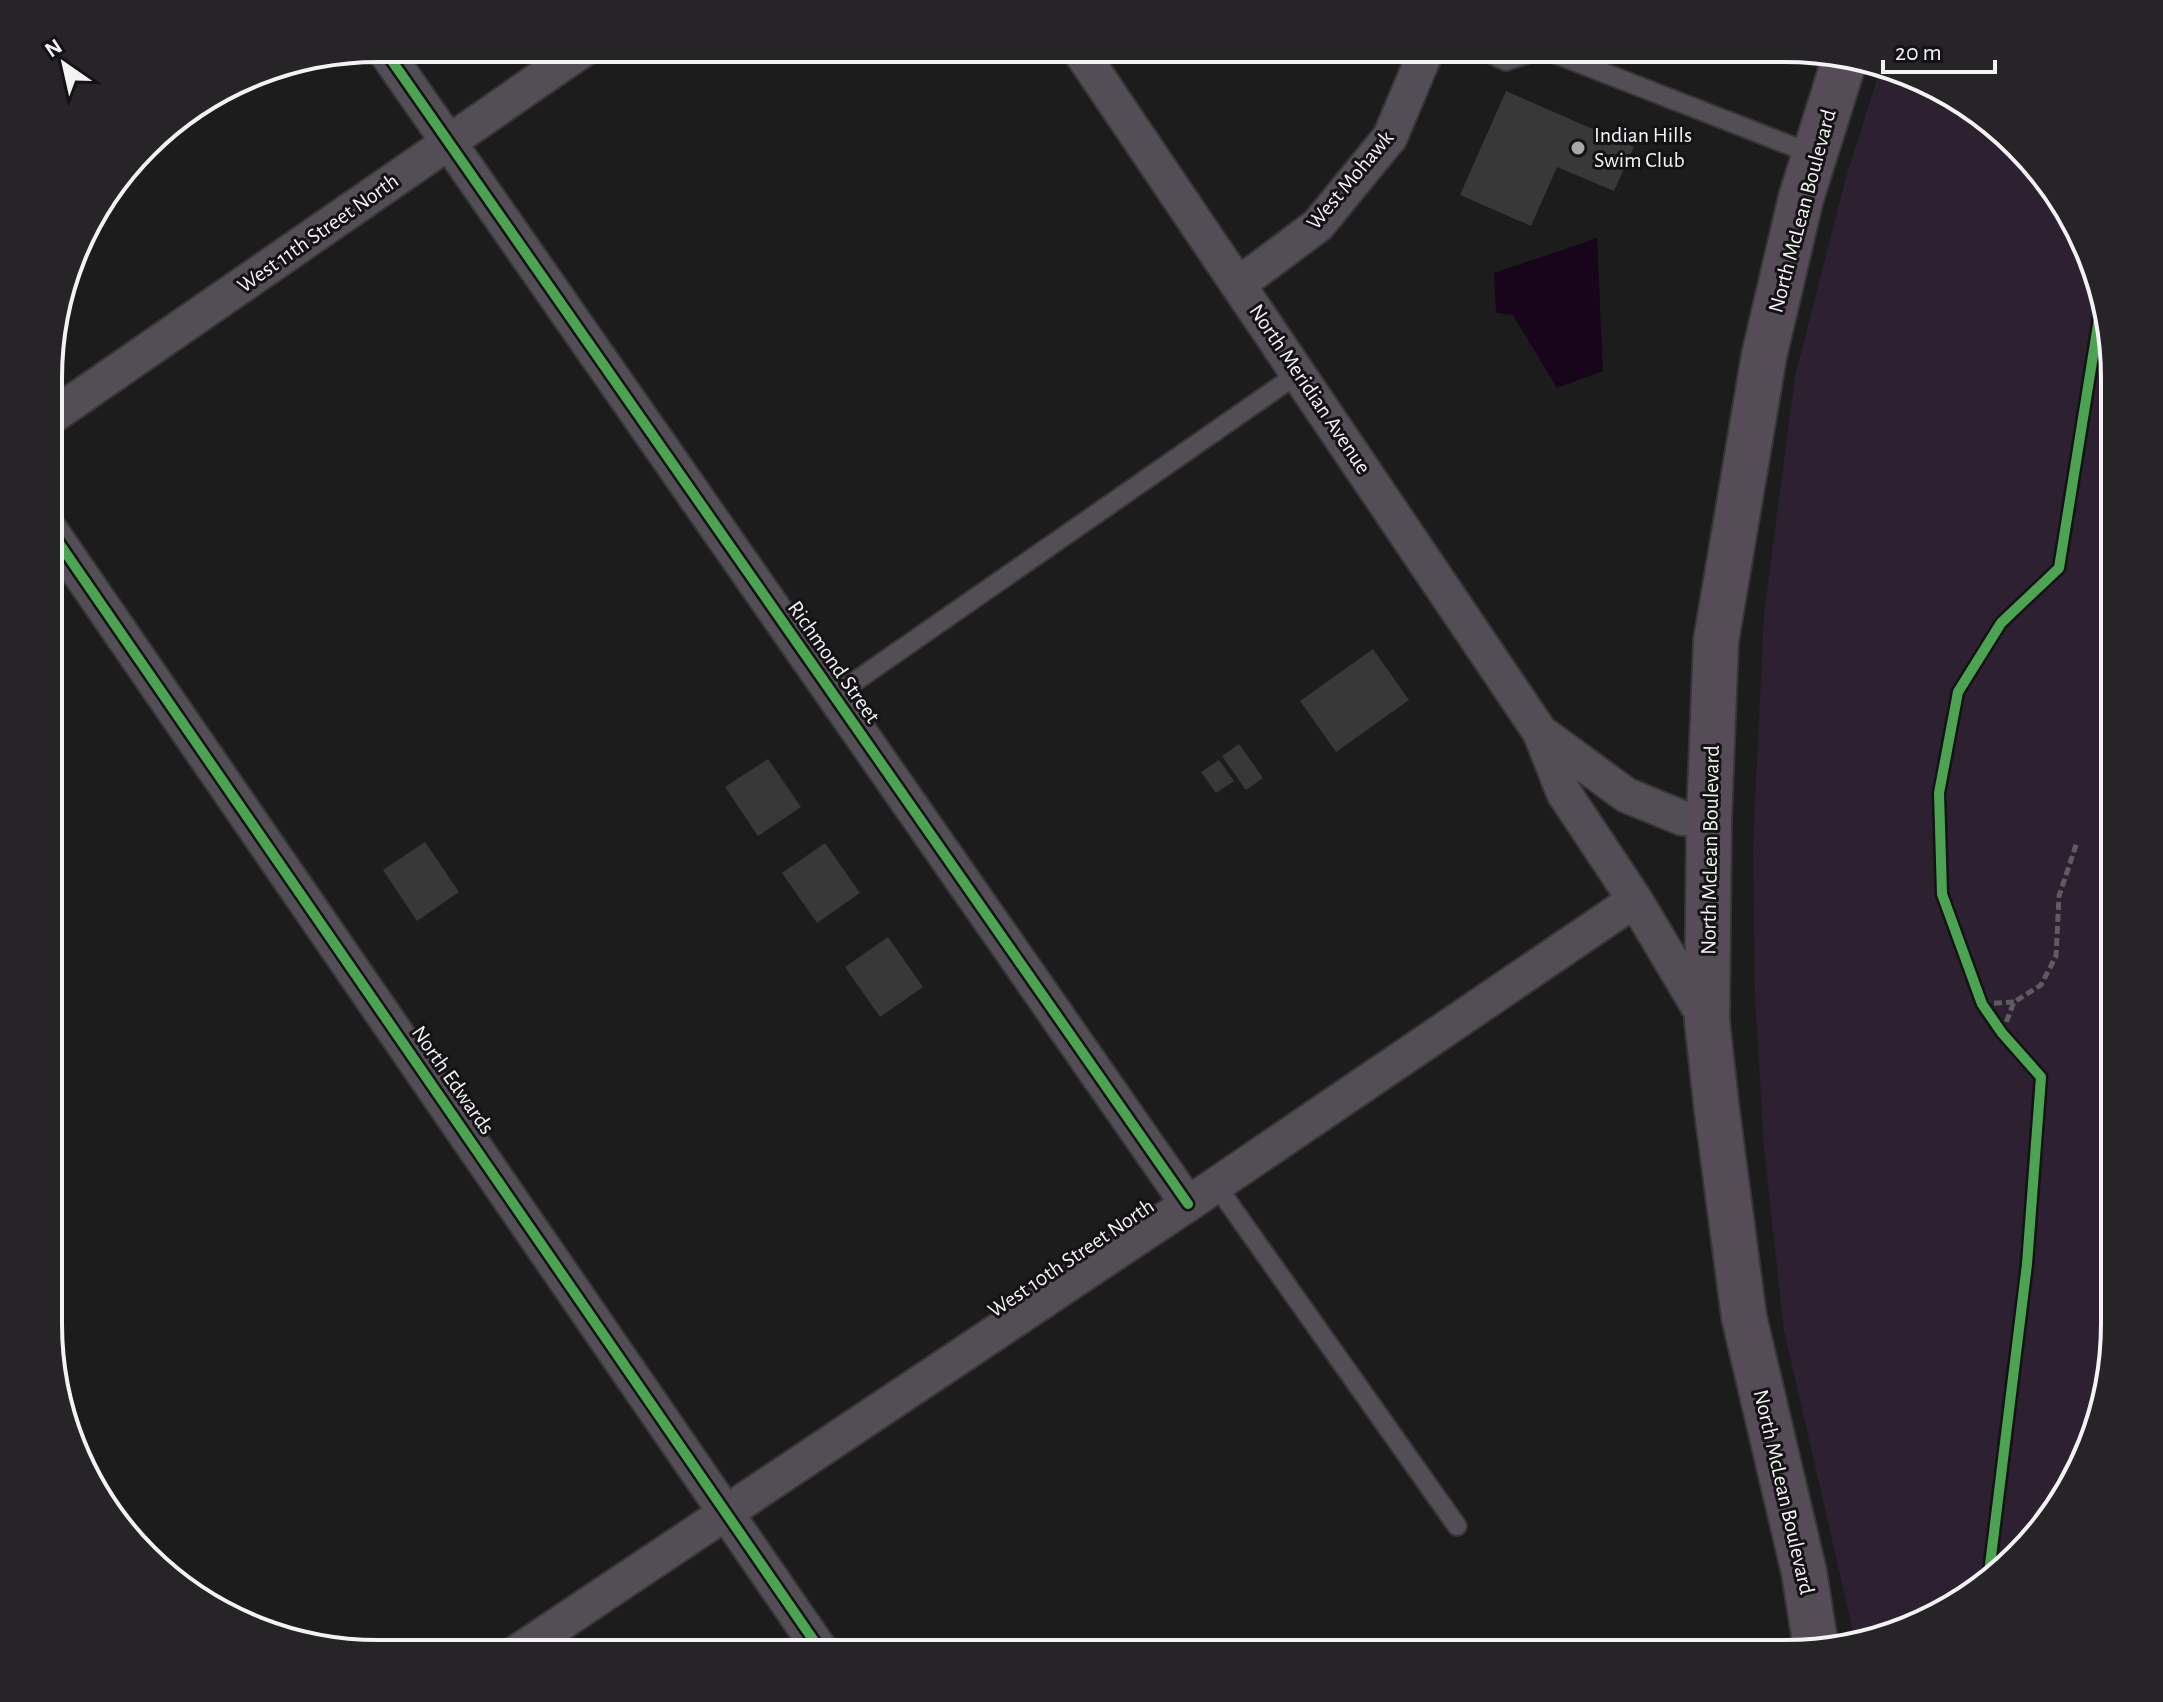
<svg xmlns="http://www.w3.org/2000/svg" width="2163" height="1702" viewBox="0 0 2163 1702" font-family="'Alegreya Sans',sans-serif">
  <rect width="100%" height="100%" fill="#1d1c1d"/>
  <path fill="#2d2131" d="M1881,66l30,7 92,57 78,102 34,145 -1,969 -24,105 -57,91 -121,87 -57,11 -71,-310 -20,-182 -9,-154 -2,-146 11,-233 31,-238 50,-196z"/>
  <path fill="#18051c" d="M1597,238l6,133 -46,17 -44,-73 -17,-2 -2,-40z"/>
  <g fill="#373837">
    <path d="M1506,91l128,56 -20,44 -57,-24 -26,59 -71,-31z"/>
    <path d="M1373,649l36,51 -73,52 -36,-51z"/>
    <path d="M1239,744l24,34 -17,12 -24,-34z"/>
    <path d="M768,759l33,48 -43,29 -33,-49z"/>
    <path d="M1219,760l15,21 -18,12 -15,-21z"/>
    <path d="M425,842l34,50 -42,29 -34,-51z"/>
    <path d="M825,843l35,50 -43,30 -35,-50z"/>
    <path d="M888,937l35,50 -43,30 -35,-50z"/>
  </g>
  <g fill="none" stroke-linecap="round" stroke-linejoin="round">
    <defs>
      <g id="lane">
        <path d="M1480,49l26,12 36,-12"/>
        <path d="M1543,49l272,106"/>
        <path d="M834,696l465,-323"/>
        <path d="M1216,1185l241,341"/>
      </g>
      <g id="street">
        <path d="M383,48l805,1156"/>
        <path d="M1078,48l462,684 24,61 71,107 72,121"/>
        <path d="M1239,284l79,-59 72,-88 37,-88"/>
        <path d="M51,417l534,-369"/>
        <path d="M50,530l773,1124"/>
        <path d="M1540,732l86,63 56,23 27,1"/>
        <path d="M516,1653l672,-449 447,-304"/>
      </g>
      <path id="secondary" d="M1816,1648l-12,-76 -60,-255 -27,-206 -10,-90 2,-202 7,-178 48,-285 37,-158 44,-140"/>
    </defs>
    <use href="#lane" stroke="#373637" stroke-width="22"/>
    <use href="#street" stroke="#373637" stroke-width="38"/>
    <use href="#secondary" stroke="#373637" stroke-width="48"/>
    <g stroke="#5f5c60" stroke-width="5" stroke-dasharray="8 4" stroke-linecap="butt">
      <path d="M1982,1004l32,-2"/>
      <path d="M2002,1033l12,-31 27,-17 15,-29 3,-60 18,-54"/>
    </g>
    <use href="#lane" stroke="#534d55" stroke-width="18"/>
    <use href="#street" stroke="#534d55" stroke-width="34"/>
    <use href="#secondary" stroke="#564c58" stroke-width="44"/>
    <defs>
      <g id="cycleway">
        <path d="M383,48l805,1156"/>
        <path d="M50,530l773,1124"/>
        <path d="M1989,1573l38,-309 14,-187 -39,-44 -20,-29 -40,-110 -3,-101 19,-101 43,-69 58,-55 41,-256"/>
      </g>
    </defs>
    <use href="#cycleway" stroke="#141215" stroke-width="15"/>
    <use href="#cycleway" stroke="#4ca352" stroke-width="10"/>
  </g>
  <circle fill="#a9a8a9" stroke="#141215" stroke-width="3" cx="1578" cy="148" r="8"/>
  <g text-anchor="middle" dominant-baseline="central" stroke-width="6" stroke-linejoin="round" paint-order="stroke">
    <g font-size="22" fill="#f4f3f4" stroke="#141215" text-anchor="start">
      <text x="1594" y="135">Indian Hills<tspan x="1594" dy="25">Swim Club</tspan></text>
    </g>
    <g font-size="22" fill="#f4f3f4" stroke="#141215">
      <text transform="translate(1350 180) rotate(-50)">West Mohawk</text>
      <text transform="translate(1802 211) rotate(-75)">North McLean Boulevard</text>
      <text transform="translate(318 233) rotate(-35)">West 11th Street North</text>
      <text transform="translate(1310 389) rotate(56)">North Meridian Avenue</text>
      <text transform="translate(834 662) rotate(55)">Richmond Street</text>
      <text transform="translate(1710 850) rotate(-89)">North McLean Boulevard</text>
      <text transform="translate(453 1080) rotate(55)">North Edwards</text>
      <text transform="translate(1071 1258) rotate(-34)">West 10th Street North</text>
      <text transform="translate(1784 1492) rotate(77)">North McLean Boulevard</text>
    </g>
  </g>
  <path d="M0 0H2163V1702H0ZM378 62H1785A316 316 0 0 1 2101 378V1324A316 316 0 0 1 1785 1640H378A316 316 0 0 1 62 1324V378A316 316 0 0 1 378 62Z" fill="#262427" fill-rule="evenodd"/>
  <path fill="none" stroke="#f4f3f4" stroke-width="4" d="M378 62H1785A316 316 0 0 1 2101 378V1324A316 316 0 0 1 1785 1640H378A316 316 0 0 1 62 1324V378A316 316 0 0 1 378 62Z"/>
  <g transform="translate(64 64) rotate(326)" stroke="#141215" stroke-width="6" paint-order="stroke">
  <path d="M0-6L14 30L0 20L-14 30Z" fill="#f4f3f4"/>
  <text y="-12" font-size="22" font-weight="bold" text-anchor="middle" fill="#f4f3f4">N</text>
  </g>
  <path d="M1883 60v12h112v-12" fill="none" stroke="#f4f3f4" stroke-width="4"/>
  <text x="1895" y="60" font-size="24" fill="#f4f3f4" stroke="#141215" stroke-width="6" paint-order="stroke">20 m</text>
</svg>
